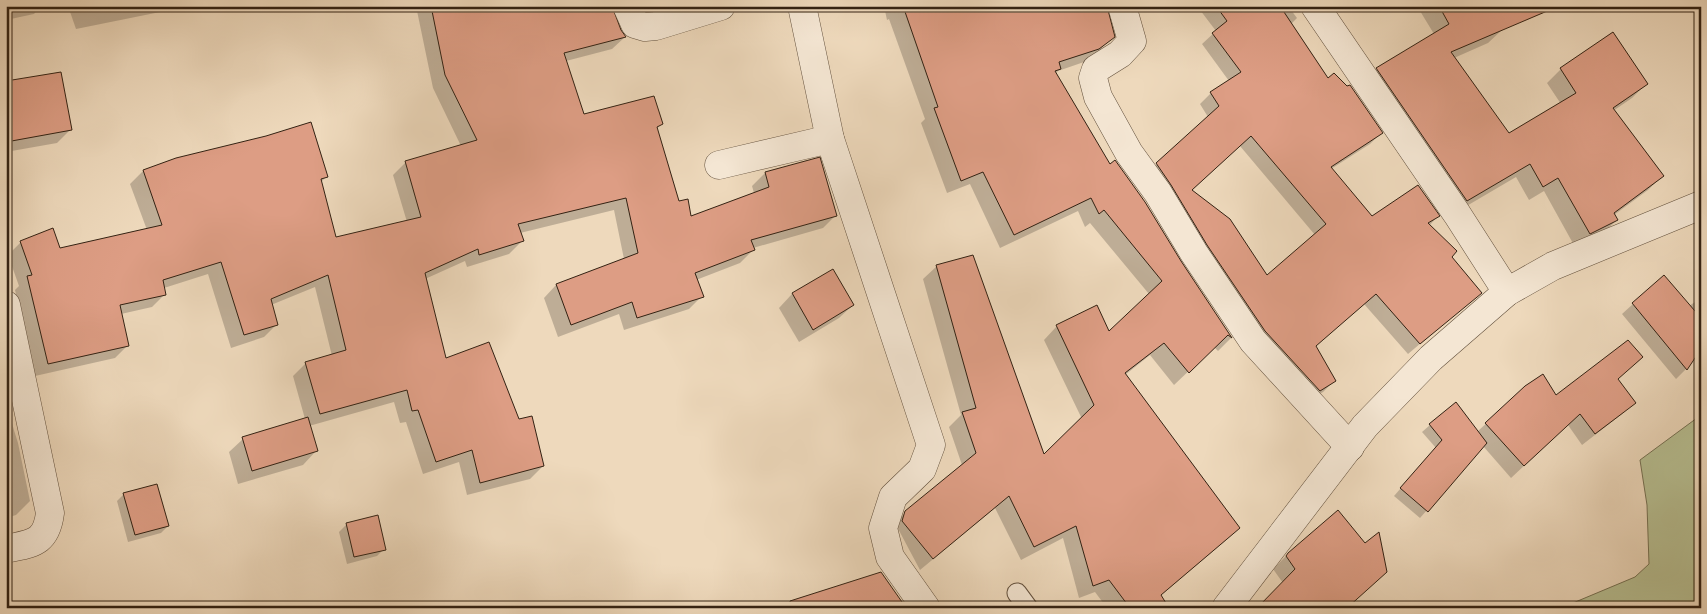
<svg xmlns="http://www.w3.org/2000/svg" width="1707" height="614" viewBox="0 0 1707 614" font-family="'IM FELL Double Pica',serif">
  <rect width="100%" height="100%" fill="#eed9bc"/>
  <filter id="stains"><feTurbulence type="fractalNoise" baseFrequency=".004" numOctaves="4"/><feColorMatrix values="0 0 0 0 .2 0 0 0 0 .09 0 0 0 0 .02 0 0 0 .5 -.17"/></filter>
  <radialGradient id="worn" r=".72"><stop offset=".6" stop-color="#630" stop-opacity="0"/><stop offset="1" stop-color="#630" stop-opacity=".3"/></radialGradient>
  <path fill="#b7bf92" stroke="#757052" d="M1701,415v193h-140l74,-31 14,-13 -2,-59 -7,-45z"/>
  <g fill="#0003" fill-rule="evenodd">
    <path d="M6,6h35l-7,8 -28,6z"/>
    <path d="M68,6h110l-3,3 -99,20z"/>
    <path d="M416,6h195v6l14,25 -13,12 -46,12 18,55 78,8 -6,5 22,73 13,16 63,-25 -2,-7 13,-13 70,43 -12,12 -70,20v2l-13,13 -44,17 6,16 -13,13 -65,21 -5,-16 -61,23 -14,-39 12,-13 68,-26 -10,-49 -94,23 2,8 -13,13 -42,13 -2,-6 -40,18 21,81 73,60 24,46 -13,13 -63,16 -8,-33 -36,12 -17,-52 -6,1 -6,-21 -85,24 7,25 -13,14 -65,19 -9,-32 14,-13 62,-20 -12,-43 13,-13 26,-7 -17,-69 -44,18 6,19 -13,13 -33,11 -23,-74 -44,14 1,6 -13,13 -31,7 7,31 -13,13 -80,18 -20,-86 4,-4 -11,-31 13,-13 38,7 88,-19 -17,-46 13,-13 184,5 -6,6 14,57 72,-17 -14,-47 13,-13 55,-16 -28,-58z"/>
    <path d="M884,6h222l7,30 -13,14 -16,12 -26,9 -3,3 54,92 71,96 51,76 -13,13 -4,-4 -40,38 -24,-30 -25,20 114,153 -14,13 -65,55 7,12h-60l-12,-16 -16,6 -16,-60 -42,22 -26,-52 -75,62 -25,-47 14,-14 53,-44 -13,-38 12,-12 -38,-136 14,-13 106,191 39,-38 -38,-79 13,-14 52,7 40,-39 -59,-71 -5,4 -7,-16 -78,37 -30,-64 -23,9 -26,-70 4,-4 -36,-100 -2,1z"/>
    <path d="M1197,6h91l9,12 -6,6 37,56 53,53 -11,11 -39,25 41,48 66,-1 -9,10 21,31 30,36 -72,61 -44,-50 -49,43 19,34 -11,11 -15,9 -163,-226 63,-58 -8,-13 11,-11 18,-12 -27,-37 14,-13zM1240,146l75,89 -48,42 -76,-86z"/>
    <path d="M1417,6h91l-5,23 -15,14 -34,15 55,77 52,-31 -14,-21 14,-14 85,15 -14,14 -19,13 49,65 -14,14 -34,25 3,5 -14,13 -28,14 -31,-56 -15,9 -13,-23 -63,37 -90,-131 14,-14 57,-35z"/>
    <path d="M6,83l64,47 -13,13 -51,9z"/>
    <path d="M833,270l20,35 -14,13 -40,24 -20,-34 13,-14z"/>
    <path d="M1701,298v55l-8,5 -7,11 -10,10 -54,-65 11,-10 56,2z"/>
    <path d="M1617,380l17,22 -12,12 -40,31 -14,-20 -57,53 -28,-32 -63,72 -26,-22 42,-48 -14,-16 8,-7 47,7 48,-45 30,9z"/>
    <path d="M9,414l9,29 12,58 -14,14 -10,3v-103z"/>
    <path d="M124,494l44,32 -7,7 -33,9 -11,-41z"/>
    <path d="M377,516l7,33 -7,7 -30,8 -8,-32 7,-7z"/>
    <path d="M1288,554l60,53v1h-89l24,-25 -10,-14z"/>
  </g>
  <g fill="#dd9d84" stroke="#332213" fill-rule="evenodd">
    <path d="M431,6h181l9,24 5,7 -62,16 20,61 70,-18 9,28 -6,3 22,74 9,-2 3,17 78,-29 -4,-15 55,-15 17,59 -86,24 4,10 -60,23 9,24 -67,21 -5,-16 -61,23 -15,-41 82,-31 -12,-55 -108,26 6,17 -45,14 -1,-6 -53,24 21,85 43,-16 30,77 13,-3 12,50 -64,17 -8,-33 -36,12 -18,-52 -6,1 -5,-21 -87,24 -15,-52 41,-12 -18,-75 -57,24 7,26 -34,10 -23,-73 -58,18 3,15 -46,10 9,41 -81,18 -21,-88 5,-1 -12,-34 33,-13 7,20 102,-23 -19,-55 33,-12 90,-22 45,-14 17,55 -7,2 15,58 85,-20 -16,-56 72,-21 -32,-65z"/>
    <path d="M903,6h204l8,31 -16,12 -40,13 2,7 -6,2 55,93 5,-4 30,42 36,59 51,77 -4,-3 -39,38 -25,-30 -39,30 115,155 -79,67 8,13h-39l-21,-28 -16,6 -17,-60 -42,21 -25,-51 -76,63 -31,-38 3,-10 71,-58 -14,-41 14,-4 -40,-143 37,-10 71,199 50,-49 -38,-80 41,-20 12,26 53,-50 -58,-71 -5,4 -8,-16 -77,37 -31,-63 -22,9 -27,-73 4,-1z"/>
    <path d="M1216,6h64l48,72 6,-5 13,13 3,-1 33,48 -52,34 41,49 46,-31 22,31 -12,7 29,28 -5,6 30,36 -62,51 -44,-50 -60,52 20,35 -16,10 -55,-60 -58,-86 -36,-60 -15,-22 63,-57 -9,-14 31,-20 -29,-39 15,-12zM1251,136l75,88 -59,51 -37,-56 -38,-29z"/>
    <path d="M1439,6h120l-108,46 58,81 67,-40 -16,-25 53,-36 35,52 -35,24 51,68 -50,37 4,7 -28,14 -32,-56 -15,9 -13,-23 -63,37 -91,-133 73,-44z"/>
    <path d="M61,72l11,58 -66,12v-61z"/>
    <path d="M833,269l21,36 -41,25 -21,-37z"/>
    <path d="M1664,275l37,43v31l-14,21 -55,-67z"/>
    <path d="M1628,340l15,17 -25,22 18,24 -41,31 -15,-20 -56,52 -39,-43 40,-37 18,-12 13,21z"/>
    <path d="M1456,402l31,41 -59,69 -28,-24 42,-48 -13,-16z"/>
    <path d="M308,417l10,34 -66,20 -10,-34z"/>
    <path d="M157,484l12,42 -34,9 -12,-42z"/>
    <path d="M1338,510l27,33 14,-11 8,40 -40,36h-90l38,-39 -9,-13 2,-3z"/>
    <path d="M378,515l8,35 -32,7 -8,-34z"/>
    <path d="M881,572l21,30 2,6h-113l-1,-7z"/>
  </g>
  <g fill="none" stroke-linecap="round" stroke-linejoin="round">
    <defs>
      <path id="service" d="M1017,593l11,15"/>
      <g id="minor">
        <path d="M627,6l8,18 10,3 11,-1 65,-20"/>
        <path d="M802,6l28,133 101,306 -9,24 -29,28 -10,31 7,29 36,51"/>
        <path d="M1122,6l10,35 -12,13 -24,15 -3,9 5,19 31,56 29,40 36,60 59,88 97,106"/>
        <path d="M1315,6l142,208 50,78"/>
        <path d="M719,165l111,-26"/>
        <path d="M6,305l44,208c-4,31 -18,30 -44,36"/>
        <path d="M1226,608l139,-182 66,-68 76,-66 46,-26 148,-61"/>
      </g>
    </defs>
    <use href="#service" stroke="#62503d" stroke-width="21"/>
    <use href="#minor" stroke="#62503d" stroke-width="29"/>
    <use href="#service" stroke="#f4e6d3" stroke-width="19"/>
    <use href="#minor" stroke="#f4e6d3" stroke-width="28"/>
  </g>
  <rect width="1707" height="614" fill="none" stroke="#eed9bc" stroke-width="25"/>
  <rect x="8" y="8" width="1692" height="599" fill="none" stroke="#332213" stroke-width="2.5"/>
  <rect x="12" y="12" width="1682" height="589" fill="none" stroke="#332213"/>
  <rect width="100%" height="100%" filter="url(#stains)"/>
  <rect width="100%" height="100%" fill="url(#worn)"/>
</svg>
